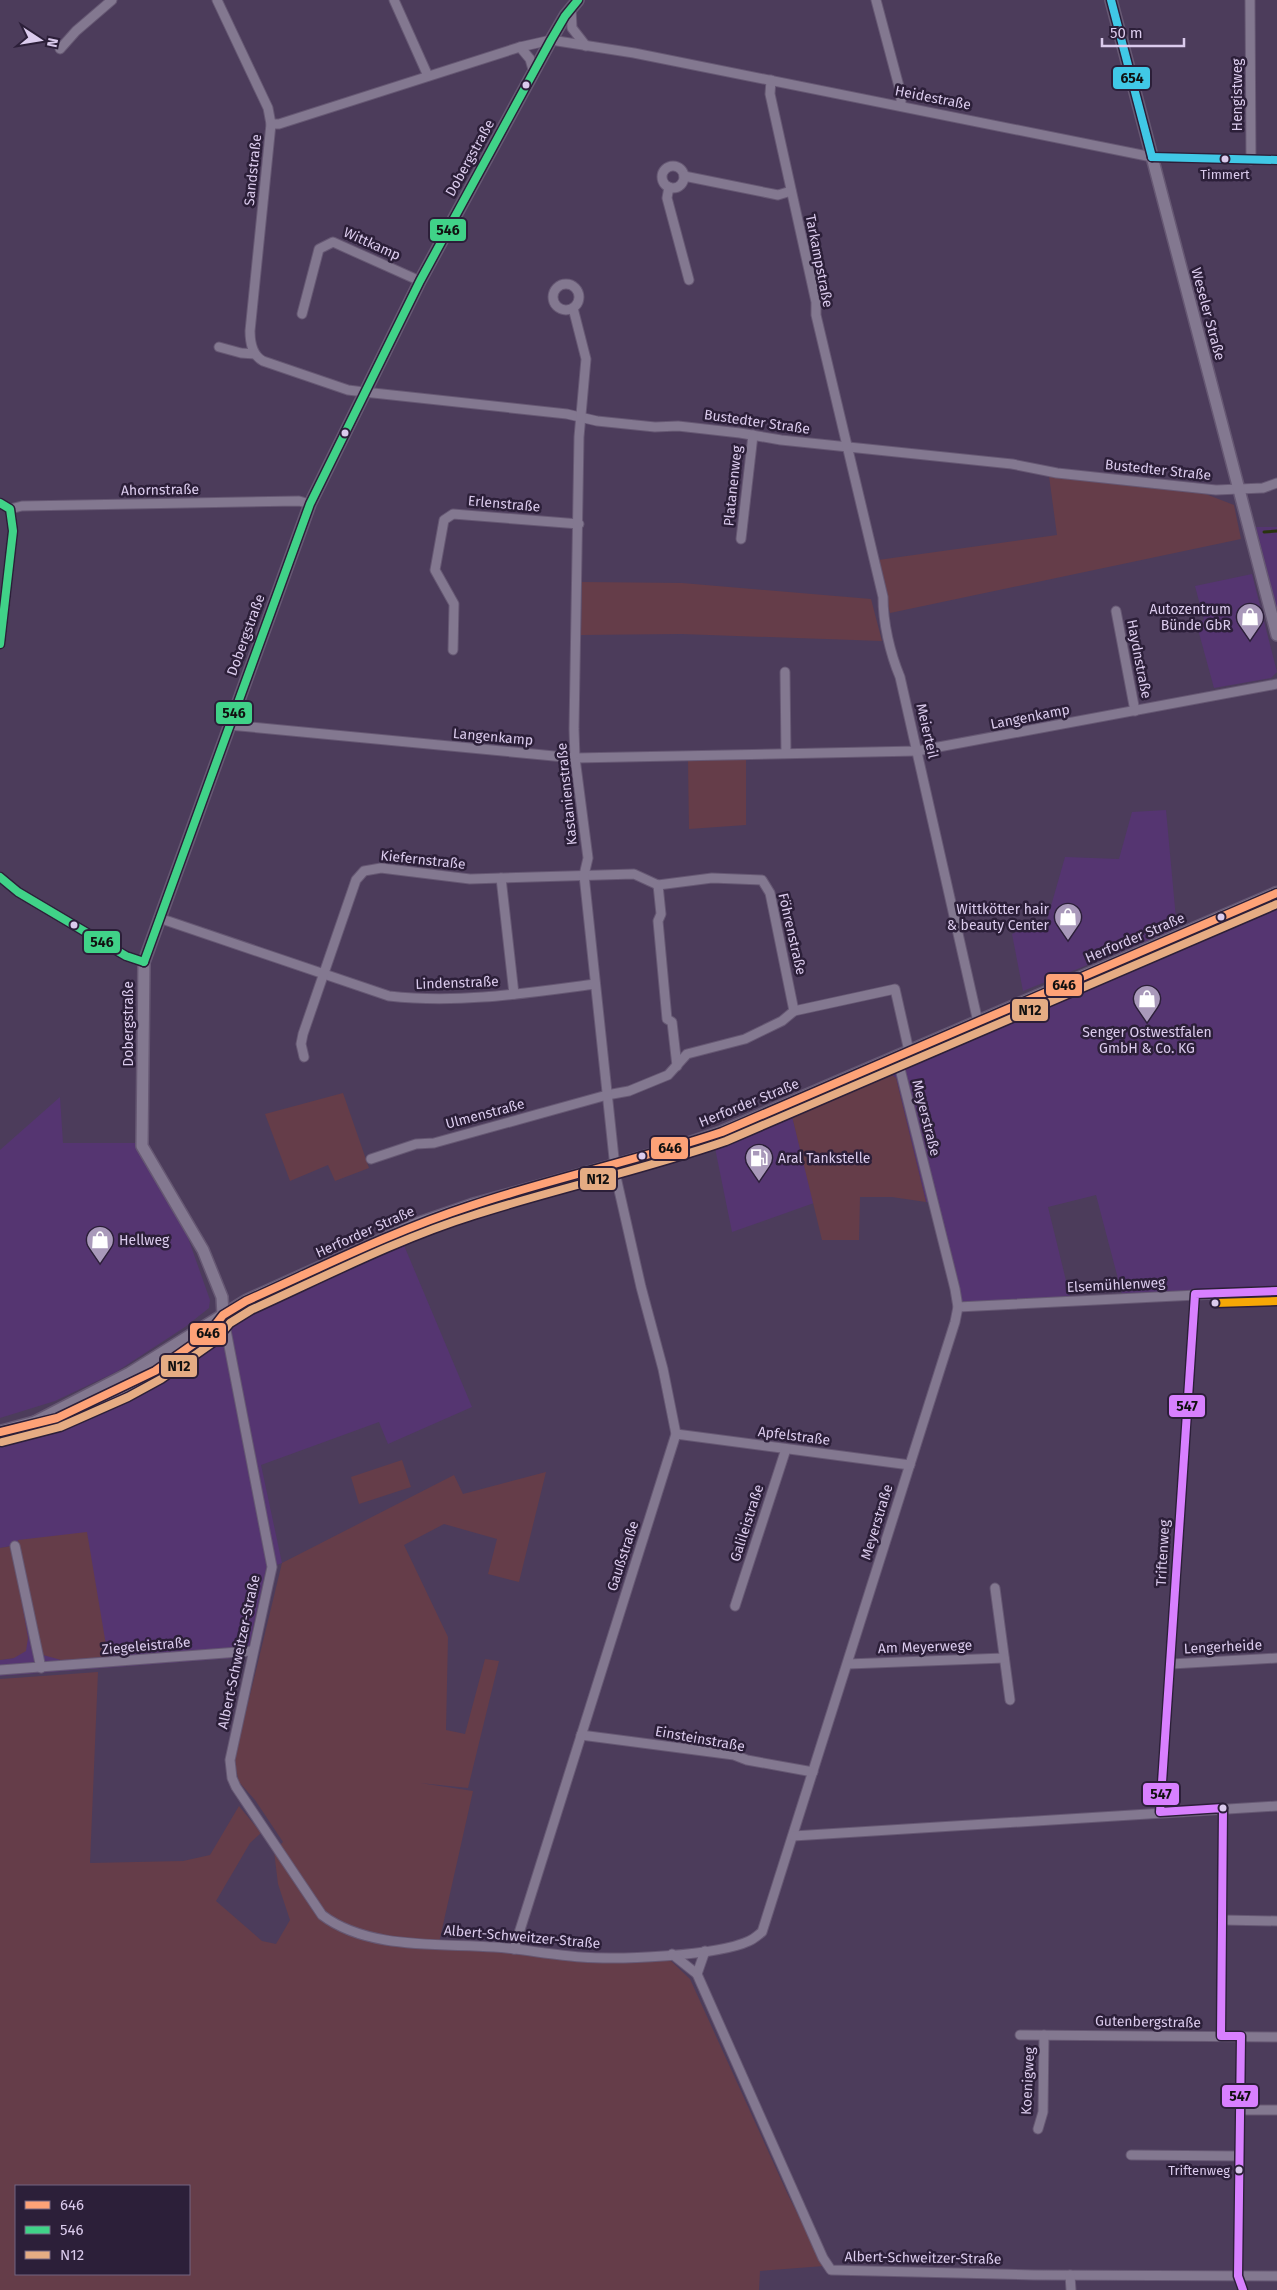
<svg xmlns="http://www.w3.org/2000/svg" width="1277" height="2290" viewBox="0 0 1277 2290" font-family="'Fira Sans',sans-serif">
  <rect width="100%" height="100%" fill="#4c3c5b"/>
  <g fill="#553571">
    <path d="M1256,527h21v83z"/>
    <path d="M1252,574l25,98 -6,6 -57,10 -18,-66 8,-2 -9,-34z"/>
    <path d="M1166,810l10,109 3,9 -156,63 -11,-57 35,-14 18,-63 54,2 13,-47z"/>
    <path d="M1277,899v387l-155,8 -26,-99 -48,12 22,90 -111,5 -21,-100h-12l-30,-124 -4,-3 134,-65z"/>
    <path d="M60,1097l3,46h74l49,89 24,68 -1,8 -24,19 -69,45 -61,29 -55,17v-268z"/>
    <path d="M792,1116l22,87 -82,29 -17,-84z"/>
    <path d="M403,1243l69,164 -84,37 -9,-22 -118,43 21,98 -16,6 -19,88 -247,19v-16l14,-2 -3,-112 -11,2v-105l47,-13 61,-25 36,-18 50,-30 44,-37z"/>
  </g>
  <g fill="#653d49" fill-rule="evenodd">
    <path d="M1049,476l154,17 31,12 7,34 -351,74 -12,-53 179,-25z"/>
    <path d="M582,582l100,1 189,16 11,42 -201,-7 -100,1z"/>
    <path d="M746,758v67l-57,4 -1,-70z"/>
    <path d="M892,1075l4,3 30,124 -34,-5h-32l-1,43h-37l-30,-124z"/>
    <path d="M343,1093l26,75 -34,13 -7,-16 -38,16 -25,-67z"/>
    <path d="M402,1460l9,27 -52,17 -8,-27z"/>
    <path d="M546,1472l-27,110 -31,-8 9,-35 -53,-15 -40,21 44,92 -2,93 19,4 20,-75 14,2 -31,127 -48,-5 53,8 -35,156 75,4 37,7 31,3 77,-2 13,2 19,18 98,216 36,71 -64,5 -1,19h-759v-611l98,-7 -8,191 93,-2 27,-6 29,-49 22,27 -11,10 -34,58 46,40 14,3 14,-24 -12,-36 -4,-33 9,-9 -28,-42 -16,-18 -5,-21 48,-198 172,-88 9,19zM16,2186h173v88h-173z"/>
    <path d="M87,1532l21,125 -47,3 -18,-5 -25,-115z"/>
    <path d="M12,1546l16,92 -2,13 -12,7 -14,2v-112z"/>
  </g>
  <g fill="none" stroke-linecap="round" stroke-linejoin="round">
    <path stroke="#29340f" stroke-width="3" d="M1264,532l13,-1"/>
    <defs>
      <g id="minor">
        <path d="M217,0l51,108 3,16 -21,207c0,12 2,24 13,30l85,29 16,2 203,22 30,7 58,6 23,-1 62,7 41,7 231,24 45,9 159,17 47,-2 14,-5"/>
        <path d="M394,0l34,76"/>
        <path d="M876,0l25,94v12"/>
        <path d="M1250,0l1,160"/>
        <path d="M571,7l1,21 14,18"/>
        <path d="M520,47l10,12 4,14"/>
        <path d="M60,49l16,-18 36,-31"/>
        <path d="M771,80l-1,14 46,208v13l67,282c0,26 7,56 17,80l78,345"/>
        <path d="M271,124h8l241,-77 31,-7 83,13 518,104 125,3"/>
        <circle cx="673" cy="177" r="11"/>
        <path d="M684,176l94,19 13,-4"/>
        <path d="M669,187l-2,11 22,82"/>
        <circle cx="566" cy="297" r="13"/>
        <path d="M302,314l17,-65 14,-7 87,39"/>
        <path d="M219,347l22,6 14,1"/>
        <path d="M0,503l10,6 3,22 -13,113"/>
        <path d="M10,509l12,-3 277,-5 11,3"/>
        <path d="M741,539l12,-104"/>
        <path d="M1116,611l19,100"/>
        <path d="M453,650l1,-46 -19,-34 9,-50 9,-6 126,10"/>
        <path d="M785,672l1,81"/>
        <path d="M229,725l346,33 342,-7 360,-67"/>
        <path d="M0,877l18,15 108,64 18,6"/>
        <path d="M501,878l13,116"/>
        <path d="M658,885l3,29 -3,7 9,98 5,3 5,44"/>
        <path d="M159,918l230,78c69,8 138,-3 206,-12"/>
        <path d="M794,1011l101,-22 14,62"/>
        <path d="M304,1057l-3,-13 2,-10 53,-154 8,-9 17,-3 89,11 164,-5 24,11 54,-7 50,2 8,13 24,118 -12,10 -37,18 -58,15 -19,21 -39,16 -22,4 -173,48 -18,1 -45,15"/>
        <path d="M958,1307l319,-16"/>
        <path d="M223,1315l49,252 -42,193 2,18 4,9 86,128c46,35 118,28 172,32 29,2 58,8 87,10 37,3 136,-1 168,-16 5,-2 9,-6 13,-9l193,-610 3,-15 -3,-18 -58,-232"/>
        <path d="M676,1434l234,31"/>
        <path d="M15,1546l26,122"/>
        <path d="M995,1588l15,112"/>
        <path d="M735,1606l51,-157"/>
        <path d="M848,1664l156,-6"/>
        <path d="M1171,1664l106,-6"/>
        <path d="M0,1670l252,-19"/>
        <path d="M581,1735l153,20 13,5 66,12"/>
        <path d="M1160,1812l35,-518"/>
        <path d="M793,1836l484,-30"/>
        <path d="M1222,1920l55,1"/>
        <path d="M514,1949l162,-515 -13,-65 -22,-82 -25,-110 -32,-302 4,-17 -13,-100 -1,-29 5,-292 7,-78 -13,-51"/>
        <path d="M672,1954l25,20 126,284 8,12 203,5 243,1"/>
        <path d="M697,1974l8,-23"/>
        <path d="M1020,2035l257,2"/>
        <path d="M1221,2036l2,-228"/>
        <path d="M1241,2036l-3,240 5,14"/>
        <path d="M1240,2110h37"/>
        <path d="M1038,2129l5,-17 1,-77"/>
        <path d="M1131,2155l108,1"/>
        <path d="M1070,2275l1,15"/>
      </g>
      <g id="tertiary">
        <path d="M1111,0l166,635"/>
        <path d="M223,1315l-1,-18 -19,-47 -61,-104 2,-184 166,-458 110,-223 131,-241 14,-24 13,-16"/>
      </g>
      <g id="secondary">
        <path d="M97,1400l58,-29 57,-41"/>
        <path d="M36,1422l93,-48 117,-73 171,-77 55,-19 191,-53 59,-20 555,-239"/>
        <path d="M0,1432l44,-12"/>
      </g>
    </defs>
    <use href="#minor" stroke="#665873" stroke-width="11"/>
    <use href="#tertiary" stroke="#665873" stroke-width="14"/>
    <use href="#secondary" stroke="#665873" stroke-width="15"/>
    <use href="#minor" stroke="#837890" stroke-width="9"/>
    <use href="#tertiary" stroke="#837890" stroke-width="11"/>
    <use href="#secondary" stroke="#837890" stroke-width="12"/>
    <defs>
      <path id="bus-1" d="M0,1432l57,-14 98,-47 54,-38 14,-18 23,-14c74,-33 147,-70 224,-95 83,-28 169,-46 252,-74l555,-239"/>
      <g id="bus-2">
        <path d="M0,503l10,6 3,22 -13,113"/>
        <path d="M0,877l18,15 108,64 18,6"/>
        <path d="M144,962l166,-458 110,-223 131,-241 14,-24 13,-16"/>
      </g>
      <path id="bus-3" d="M2,1442l58,-15 68,-30 33,-18 54,-38 15,-18 21,-13c73,-33 146,-71 223,-95 84,-27 169,-45 252,-74l551,-237"/>
      <path id="bus-4" d="M1243,2290l-5,-14 3,-240h-20l2,-228 -63,4 35,-518 82,-3"/>
      <g id="bus-5">
        <path d="M1111,0l41,157"/>
        <path d="M1152,157l125,3"/>
      </g>
      <path id="bus-6" d="M1215,1303l62,-2"/>
    </defs>
    <use href="#bus-1" stroke="#2c1f39" stroke-width="11"/>
    <use href="#bus-2" stroke="#2c1f39" stroke-width="11"/>
    <use href="#bus-3" stroke="#2c1f39" stroke-width="11"/>
    <use href="#bus-4" stroke="#2c1f39" stroke-width="11"/>
    <use href="#bus-5" stroke="#2c1f39" stroke-width="11"/>
    <use href="#bus-6" stroke="#2c1f39" stroke-width="11"/>
    <use href="#bus-1" stroke="#fea277" stroke-width="8"/>
    <use href="#bus-2" stroke="#40d288" stroke-width="8"/>
    <use href="#bus-3" stroke="#e5ac83" stroke-width="8"/>
    <use href="#bus-4" stroke="#d880ff" stroke-width="8"/>
    <use href="#bus-5" stroke="#40c8e6" stroke-width="8"/>
    <use href="#bus-6" stroke="#f7a806" stroke-width="8"/>
  </g>
  <defs>
    <symbol id="shop-pin" viewBox="-11 -11 22 30"><path d="M0 17L-7.5 6A9.5 9.5 0 1 1 7.5 6Z" fill="#a999ba" stroke="#2c1f39"/><path d="M-5-2.5h2.3a2.7 3.5 0 0 1 5.4 0H5L5.5 6h-11ZM-1.5-2.5h3a1.5 2.3 0 0 0-3 0Z" fill="#fff"/></symbol>
    <symbol id="fuel-pin" viewBox="-11 -11 22 30"><path d="M0 17L-7.5 6A9.5 9.5 0 1 1 7.5 6Z" fill="#a999ba" stroke="#2c1f39"/><path d="M-5.5-6h7V0h2V4h1.3V-2.5L3-4.5l.8-.8L6-3V5H2.5V1h-1V6h-7ZM-4.2-4.7v3.2H.2V-4.7Z" fill="#fff"/></symbol>
  </defs>
  <g fill-rule="evenodd">
    <use href="#shop-pin" x="1234" y="601" width="32" height="43"/>
    <use href="#shop-pin" x="1052" y="901" width="32" height="43"/>
    <use href="#shop-pin" x="1131" y="983" width="32" height="43"/>
    <use href="#fuel-pin" x="743" y="1142" width="32" height="43"/>
    <use href="#shop-pin" x="84" y="1224" width="32" height="43"/>
  </g>
  <g fill="#dbcbed" stroke="#2c1f39" stroke-width="2">
    <circle cx="526" cy="85" r="4.5"/>
    <circle cx="1225" cy="159" r="4.5"/>
    <circle cx="345" cy="433" r="4.5"/>
    <circle cx="1221" cy="917" r="4.5"/>
    <circle cx="74" cy="925" r="4.5"/>
    <circle cx="642" cy="1156" r="4.5"/>
    <circle cx="1215" cy="1303" r="4.5"/>
    <circle cx="1223" cy="1808" r="4.5"/>
    <circle cx="1239" cy="2170" r="4.5"/>
  </g>
  <g text-anchor="middle" dominant-baseline="central" stroke-width="5" stroke-linejoin="round" paint-order="stroke">
    <g font-size="13" fill="#dbcbed" stroke="#2c1f39">
      <text x="1225" y="174">Timmert</text>
      <text x="1230" y="2170" text-anchor="end">Triftenweg</text>
    </g>
    <g font-size="14" fill="#dbcbed" stroke="#2c1f39">
      <text transform="translate(1237 95) rotate(-90)">Hengistweg</text>
      <text transform="translate(933 98) rotate(11)">Heidestraße</text>
      <text transform="translate(470 158) rotate(-61)">Dobergstraße</text>
      <text transform="translate(253 170) rotate(-84)">Sandstraße</text>
      <text transform="translate(372 244) rotate(24)">Wittkamp</text>
      <text transform="translate(819 261) rotate(79)">Tarkampstraße</text>
      <text transform="translate(1208 314) rotate(75)">Weseler Straße</text>
      <text transform="translate(757 422) rotate(8)">Bustedter Straße</text>
      <text transform="translate(1158 470) rotate(6)">Bustedter Straße</text>
      <text transform="translate(733 486) rotate(-84)">Platanenweg</text>
      <text transform="translate(160 490) rotate(-1)">Ahornstraße</text>
      <text transform="translate(504 504) rotate(5)">Erlenstraße</text>
      <text transform="translate(246 635) rotate(-70)">Dobergstraße</text>
      <text transform="translate(1139 659) rotate(79)">Haydnstraße</text>
      <text transform="translate(1030 717) rotate(-11)">Langenkamp</text>
      <text transform="translate(927 731) rotate(77)">Meierteil</text>
      <text transform="translate(493 737) rotate(5)">Langenkamp</text>
      <text transform="translate(567 794) rotate(-96)">Kastanienstraße</text>
      <text transform="translate(423 860) rotate(6)">Kiefernstraße</text>
      <text transform="translate(792 934) rotate(77)">Föhrenstraße</text>
      <text transform="translate(1135 938) rotate(-23)">Herforder Straße</text>
      <text transform="translate(457 983) rotate(-2)">Lindenstraße</text>
      <text transform="translate(128 1024) rotate(-90)">Dobergstraße</text>
      <text transform="translate(749 1103) rotate(-22)">Herforder Straße</text>
      <text transform="translate(485 1114) rotate(-15)">Ulmenstraße</text>
      <text transform="translate(926 1118) rotate(76)">Meyerstraße</text>
      <text transform="translate(365 1232) rotate(-24)">Herforder Straße</text>
      <text transform="translate(1116 1285) rotate(-3)">Elsemühlenweg</text>
      <text transform="translate(794 1436) rotate(7)">Apfelstraße</text>
      <text transform="translate(877 1522) rotate(-73)">Meyerstraße</text>
      <text transform="translate(747 1523) rotate(-72)">Galileistraße</text>
      <text transform="translate(1163 1553) rotate(-87)">Triftenweg</text>
      <text transform="translate(623 1556) rotate(-72)">Gaußstraße</text>
      <text transform="translate(146 1646) rotate(-5)">Ziegeleistraße</text>
      <text transform="translate(925 1647) rotate(-2)">Am Meyerwege</text>
      <text transform="translate(1223 1647) rotate(-3)">Lengerheide</text>
      <text transform="translate(239 1652) rotate(-78)">Albert-Schweitzer-Straße</text>
      <text transform="translate(700 1739) rotate(10)">Einsteinstraße</text>
      <text transform="translate(522 1937) rotate(5)">Albert-Schweitzer-Straße</text>
      <text transform="translate(1148 2022) rotate(1)">Gutenbergstraße</text>
      <text transform="translate(1028 2081) rotate(-87)">Koenigweg</text>
      <text transform="translate(923 2258) rotate(1)">Albert-Schweitzer-Straße</text>
    </g>
    <g font-size="14" fill="#dbcbed" stroke="#2c1f39" text-anchor="end">
      <text x="1231" y="609">Autozentrum<tspan x="1231" dy="16">Bünde GbR</tspan></text>
      <text x="1049" y="909">Wittkötter hair<tspan x="1049" dy="16">&amp; beauty Center</tspan></text>
      <text x="1147" y="1032" text-anchor="middle">Senger Ostwestfalen<tspan x="1147" dy="16">GmbH &amp; Co. KG</tspan></text>
      <text x="778" y="1158" text-anchor="start">Aral Tankstelle</text>
      <text x="119" y="1240" text-anchor="start">Hellweg</text>
    </g>
  </g>
  <g stroke="#2c1f39" stroke-width="2">
    <rect x="1112" y="66" width="39" height="24" rx="5" fill="#40c8e6"/>
    <rect x="429" y="218" width="38" height="24" rx="5" fill="#40d288"/>
    <rect x="215" y="701" width="38" height="24" rx="5" fill="#40d288"/>
    <rect x="83" y="930" width="38" height="24" rx="5" fill="#40d288"/>
    <rect x="1045" y="973" width="38" height="24" rx="5" fill="#fea277"/>
    <rect x="1011" y="998" width="38" height="24" rx="5" fill="#e5ac83"/>
    <rect x="650" y="1136" width="39" height="24" rx="5" fill="#fea277"/>
    <rect x="579" y="1167" width="38" height="24" rx="5" fill="#e5ac83"/>
    <rect x="189" y="1322" width="38" height="24" rx="5" fill="#fea277"/>
    <rect x="160" y="1354" width="38" height="24" rx="5" fill="#e5ac83"/>
    <rect x="1168" y="1394" width="38" height="24" rx="5" fill="#d880ff"/>
    <rect x="1142" y="1782" width="38" height="24" rx="5" fill="#d880ff"/>
    <rect x="1221" y="2084" width="38" height="24" rx="5" fill="#d880ff"/>
  </g>
  <g font-size="14" text-anchor="middle" font-weight="bold" fill="#111">
    <text x="1132" y="83">654</text>
    <text x="448" y="235">546</text>
    <text x="234" y="718">546</text>
    <text x="102" y="947">546</text>
    <text x="1064" y="990">646</text>
    <text x="1030" y="1015">N12</text>
    <text x="670" y="1153">646</text>
    <text x="598" y="1184">N12</text>
    <text x="208" y="1338">646</text>
    <text x="179" y="1371">N12</text>
    <text x="1187" y="1411">547</text>
    <text x="1161" y="1799">547</text>
    <text x="1240" y="2101">547</text>
  </g>
  <rect x="15" y="2185" width="175" height="90" fill="#2c1f39" stroke="#726481"/>
  <rect x="25" y="2201" width="25" height="8" fill="#fea277" stroke="#726481"/>
  <text x="60" y="2210" font-size="15" fill="#dbcbed">646</text>
  <rect x="25" y="2226" width="25" height="8" fill="#40d288" stroke="#726481"/>
  <text x="60" y="2235" font-size="15" fill="#dbcbed">546</text>
  <rect x="25" y="2251" width="25" height="8" fill="#e5ac83" stroke="#726481"/>
  <text x="60" y="2260" font-size="15" fill="#dbcbed">N12</text>
  <g transform="translate(40 40) rotate(102)" stroke="#2c1f39" stroke-width="4" paint-order="stroke">
  <path d="M0-4L9 19L0 12L-9 19Z" fill="#dbcbed"/>
  <text y="-8" font-size="14" font-weight="bold" text-anchor="middle" fill="#dbcbed">N</text>
  </g>
  <path d="M1102 38v8h82v-8" fill="none" stroke="#dbcbed" stroke-width="2.5"/>
  <text x="1110" y="38" font-size="15" fill="#dbcbed" stroke="#2c1f39" stroke-width="4" paint-order="stroke">50 m</text>
</svg>
